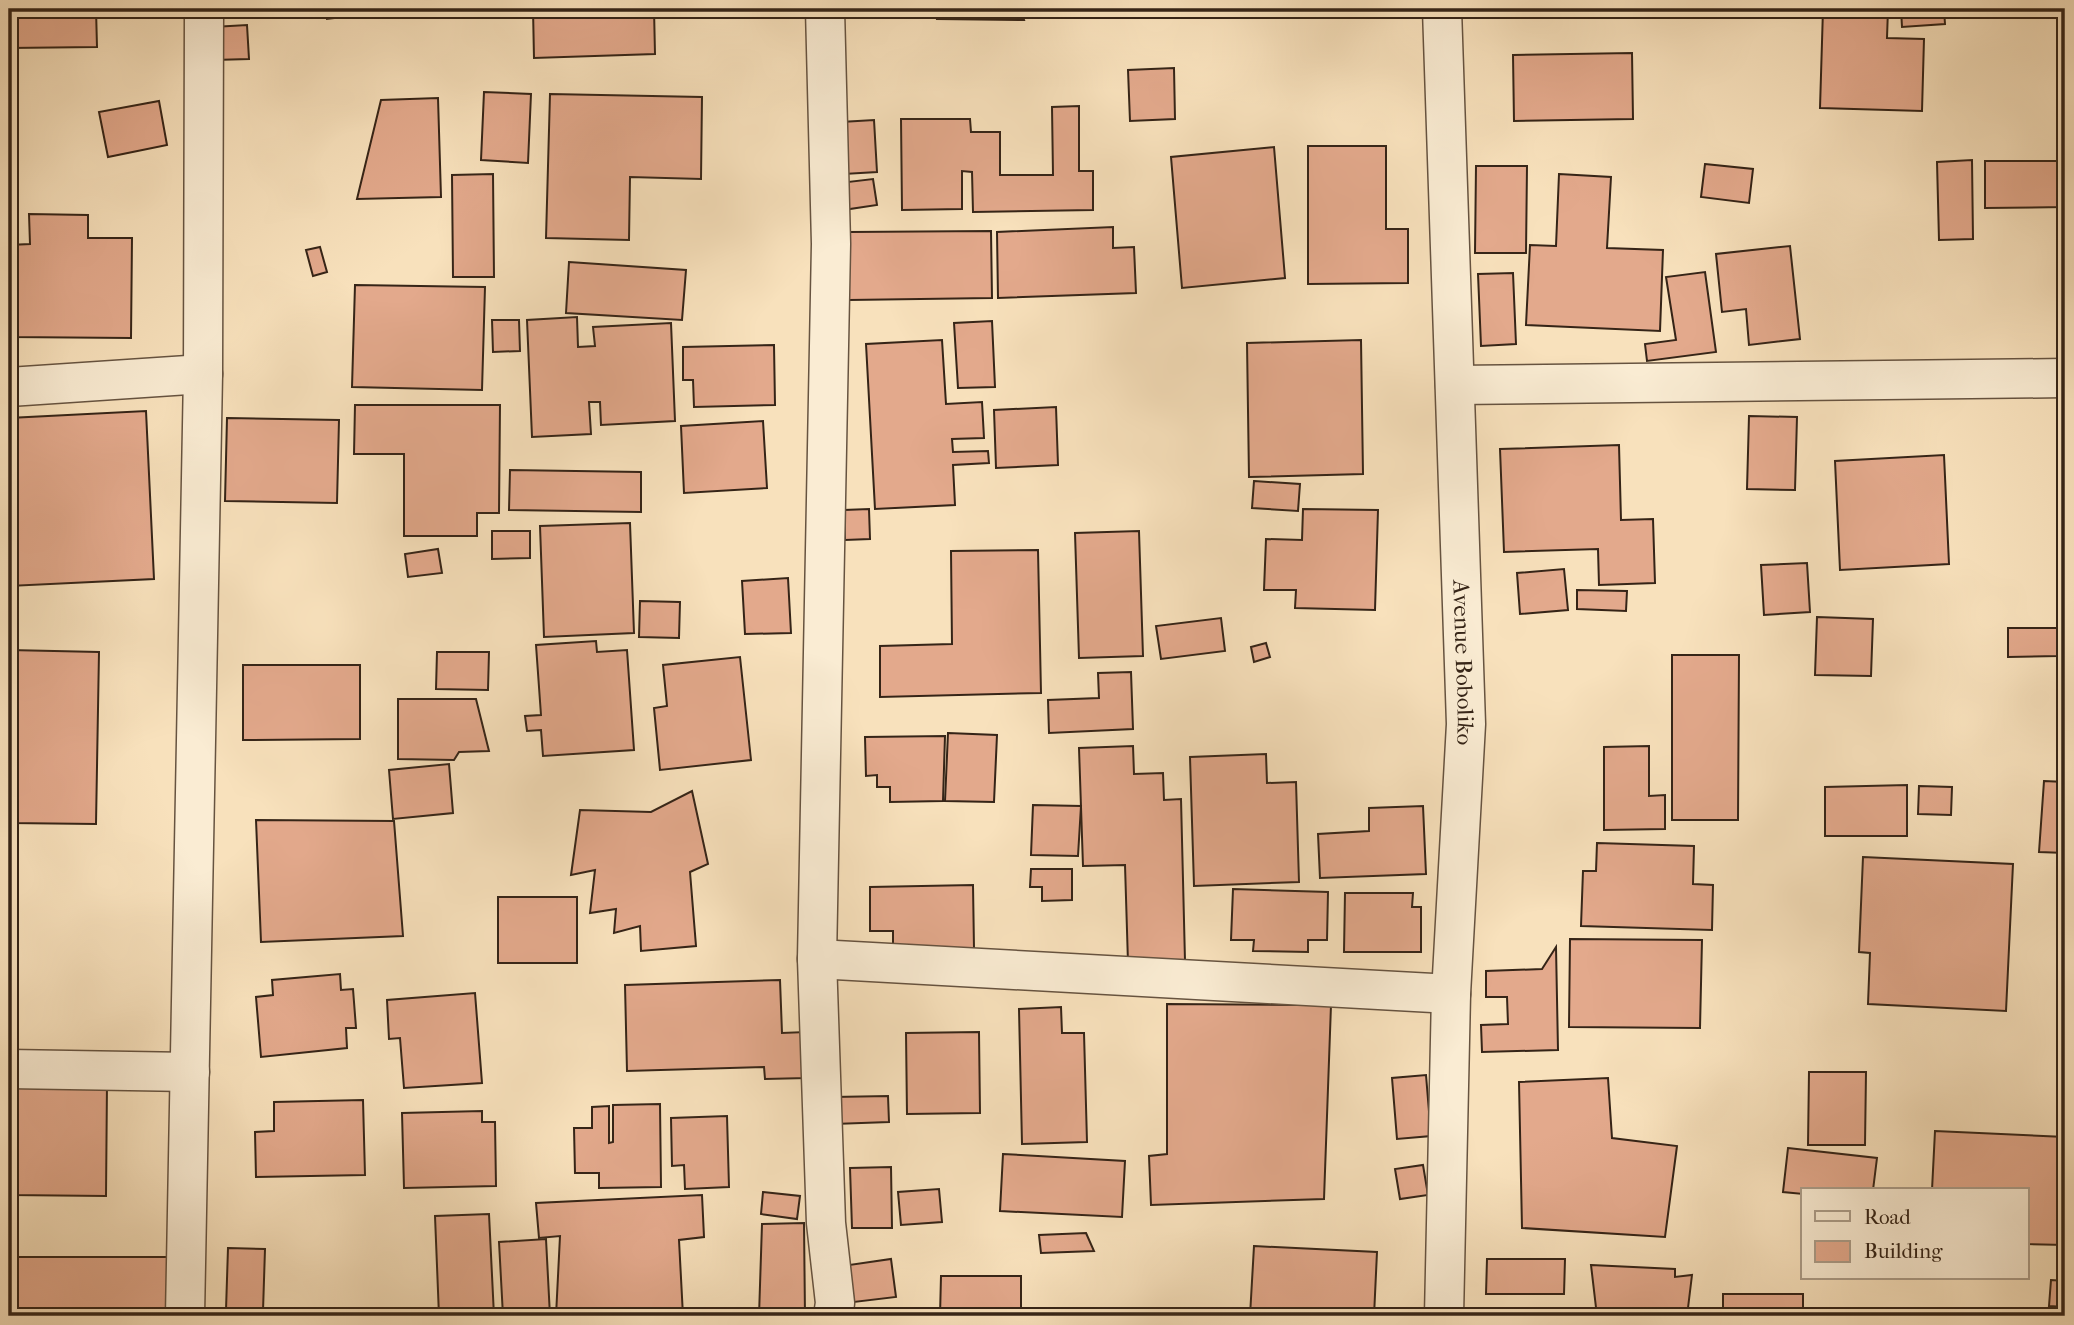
<svg xmlns="http://www.w3.org/2000/svg" width="2074" height="1325" viewBox="0 0 2074 1325" font-family="'IM FELL French Canon',serif">
  <rect width="100%" height="100%" fill="#f8e1bc"/>
  <filter id="stains"><feTurbulence type="fractalNoise" baseFrequency=".00286" numOctaves="4"/><feColorMatrix values="0 0 0 0 .2 0 0 0 0 .09 0 0 0 0 .02 0 0 0 .5 -.17"/></filter>
  <radialGradient id="worn" r=".72"><stop offset=".6" stop-color="#630" stop-opacity="0"/><stop offset="1" stop-color="#630" stop-opacity=".3"/></radialGradient>
  <g fill="#e3a98c" stroke="#352417" stroke-width="2">
    <path d="M9,9h87l1,38 -88,1z"/>
    <path d="M326,9h84l-83,10z"/>
    <path d="M533,9h121l1,45 -121,4z"/>
    <path d="M938,9h82l4,11 -87,-1z"/>
    <path d="M1573,9h34l1,4 -34,4z"/>
    <path d="M1823,9h65l-1,29 37,1 -2,72 -102,-3z"/>
    <path d="M1901,9h43l1,15 -43,3z"/>
    <path d="M247,25l2,34 -35,1 -1,-33z"/>
    <path d="M1632,53l1,66 -119,2 -1,-66z"/>
    <path d="M1174,68l1,51 -45,2 -2,-51z"/>
    <path d="M484,92l47,2 -3,69 -47,-3z"/>
    <path d="M550,94l152,3 -1,82 -71,-2 -1,63 -83,-2z"/>
    <path d="M438,98l3,99 -84,2 24,-99z"/>
    <path d="M159,101l8,44 -59,12 -9,-45z"/>
    <path d="M1079,106v65h14v39l-120,2 -1,-40 -10,-1v38l-60,1 -1,-91h69l1,13h29v43h53l-1,-68z"/>
    <path d="M874,120l3,52 -33,2 -3,-52z"/>
    <path d="M1308,146h78v83h22v54l-100,1z"/>
    <path d="M1274,147l11,131 -103,10 -11,-131z"/>
    <path d="M1972,160l1,79 -34,1 -2,-78z"/>
    <path d="M1985,161h80v46l-80,1z"/>
    <path d="M1705,164l48,5 -4,34 -48,-6z"/>
    <path d="M1476,166h51l-1,87h-51z"/>
    <path d="M9,169h9l-1,67h-8z"/>
    <path d="M493,174l1,103h-41l-1,-102z"/>
    <path d="M1559,174l52,3 -4,71 56,2 -3,81 -134,-6 4,-80 26,1z"/>
    <path d="M873,179l4,26 -34,5 -4,-27z"/>
    <path d="M29,214l59,1v23h44l-1,100 -122,-1v-92l21,-1z"/>
    <path d="M1113,227v21l21,-1 2,46 -138,5 -1,-66z"/>
    <path d="M991,231l1,67 -143,2 -1,-68z"/>
    <path d="M1790,246l10,93 -51,6 -3,-36 -24,3 -6,-58z"/>
    <path d="M320,247l7,25 -14,4 -7,-26z"/>
    <path d="M569,262l117,8 -4,50 -116,-7z"/>
    <path d="M1705,272l11,80 -69,9 -2,-17 31,-4 -10,-63z"/>
    <path d="M1513,273l3,71 -35,2 -3,-72z"/>
    <path d="M355,285l130,2 -3,103 -130,-3z"/>
    <path d="M577,317l1,30 17,-1 -2,-19 78,-4 4,98 -74,4 -1,-23h-11l2,32 -59,3 -5,-117z"/>
    <path d="M492,320h27l1,31 -27,1z"/>
    <path d="M992,321l3,66 -37,1 -4,-65z"/>
    <path d="M942,340l4,64 36,-2 2,36 -32,1 1,13 35,-1 1,12 -36,2 2,40 -80,4 -9,-165z"/>
    <path d="M1361,340l2,134 -114,3 -2,-134z"/>
    <path d="M774,345l1,60 -81,2 -1,-27h-10v-33z"/>
    <path d="M355,405h145l-1,108h-22v23h-73v-82h-50z"/>
    <path d="M1056,407l2,58 -62,3 -2,-58z"/>
    <path d="M146,411l8,168 -145,7v-168z"/>
    <path d="M1749,416l48,1 -2,73 -48,-1z"/>
    <path d="M227,418l112,2 -2,83 -112,-2z"/>
    <path d="M763,421l4,67 -83,5 -3,-67z"/>
    <path d="M1619,445l2,75 32,-1 2,64 -56,2 -1,-36 -94,3 -4,-103z"/>
    <path d="M1944,455l5,109 -109,6 -5,-109z"/>
    <path d="M510,470l131,2v40l-132,-2z"/>
    <path d="M1254,481l46,3 -2,27 -46,-3z"/>
    <path d="M869,509l1,30 -25,1 -1,-30z"/>
    <path d="M1303,509l75,1 -3,100 -80,-2 1,-18h-32l2,-51 36,1z"/>
    <path d="M630,523l4,110 -90,4 -4,-111z"/>
    <path d="M492,531h38v27l-38,1z"/>
    <path d="M1139,531l4,125 -64,2 -4,-125z"/>
    <path d="M438,549l4,24 -34,4 -3,-23z"/>
    <path d="M1038,550l3,143 -161,4v-51l72,-2 -1,-93z"/>
    <path d="M1807,563l3,49 -46,3 -3,-50z"/>
    <path d="M1564,569l4,41 -48,4 -3,-41z"/>
    <path d="M788,578l3,55 -46,1 -3,-53z"/>
    <path d="M1577,590l50,1 -1,20 -49,-2z"/>
    <path d="M640,601l40,1 -1,36 -40,-1z"/>
    <path d="M1817,617l56,2 -2,57 -56,-1z"/>
    <path d="M1221,618l4,33 -64,8 -5,-33z"/>
    <path d="M2008,628h50v28l-50,1z"/>
    <path d="M596,641l1,11 30,-2 7,100 -91,6 -2,-26 -14,1 -2,-15 16,-1 -5,-70z"/>
    <path d="M1266,643l4,14 -16,5 -3,-15z"/>
    <path d="M9,650l90,2 -3,172 -87,-1z"/>
    <path d="M437,652h52l-1,38 -52,-1z"/>
    <path d="M1672,655h67l-1,165h-66z"/>
    <path d="M740,657l11,103 -91,10 -6,-62 13,-2 -4,-41z"/>
    <path d="M243,665h117v74l-117,1z"/>
    <path d="M1131,672l2,57 -84,4 -1,-33 51,-2 -1,-25z"/>
    <path d="M398,699h78l13,52 -30,1 -5,8 -56,-1z"/>
    <path d="M948,733l49,2 -3,67 -49,-1z"/>
    <path d="M945,736l-2,65 -53,1v-15h-13v-12l-11,1 -1,-39z"/>
    <path d="M1133,746l1,28 29,-1 1,27 17,-1 4,162 -57,2 -3,-98 -42,1 -4,-118z"/>
    <path d="M1649,746v50l16,-1v34l-61,1v-83z"/>
    <path d="M1266,754l1,29 29,-1 3,100 -105,4 -4,-129z"/>
    <path d="M449,764l4,49 -60,6 -4,-49z"/>
    <path d="M2044,781l21,1v71l-26,-1z"/>
    <path d="M1907,785v51h-82v-49z"/>
    <path d="M1919,786l33,1 -1,28 -33,-1z"/>
    <path d="M692,791l16,73 -18,8 6,74 -55,5 -1,-25 -26,7 2,-24 -26,4 5,-43 -24,5 9,-65 71,2z"/>
    <path d="M1033,805l48,1 -3,50 -47,-1z"/>
    <path d="M1423,806l3,68 -106,4 -2,-44 51,-3v-23z"/>
    <path d="M256,820l138,1 9,115 -142,6z"/>
    <path d="M1597,843l97,3 -1,38 20,1 -1,45 -131,-4 2,-55h13z"/>
    <path d="M1863,857l150,7 -7,147 -138,-7 2,-51 -11,-1z"/>
    <path d="M1031,869h41v31l-30,1v-14h-12z"/>
    <path d="M973,885l1,64 -81,1v-19h-23v-44z"/>
    <path d="M1233,889l95,3 -1,48h-19v12l-55,-1 1,-11h-23z"/>
    <path d="M1345,893h68l-1,14h9v45h-77z"/>
    <rect x="498" y="897" width="79" height="66"/>
    <path d="M1570,939l132,1 -2,88 -131,-1z"/>
    <path d="M1556,947l2,103 -76,2 -1,-27 27,-1 -1,-27h-21v-26l56,-2z"/>
    <path d="M340,974l1,16 12,-1 3,39h-10l1,20 -86,9 -5,-60 17,-2 -1,-15z"/>
    <path d="M780,980l2,53 24,-1 1,46 -42,1 -1,-12 -137,4 -2,-86z"/>
    <path d="M475,993l7,90 -78,5 -4,-50 -11,1 -2,-39z"/>
    <path d="M1167,1004l164,1 -7,194 -173,6 -2,-49 18,-2z"/>
    <path d="M1061,1007l1,26h22l3,109 -65,2 -3,-135z"/>
    <path d="M979,1032l1,81 -73,1 -1,-81z"/>
    <path d="M1809,1072h57l-1,73h-57z"/>
    <path d="M1426,1075l5,61 -34,3 -5,-61z"/>
    <path d="M1608,1078l4,60 65,8 -12,91 -143,-9 -3,-146z"/>
    <path d="M9,1082l98,1 -1,113 -97,-1z"/>
    <path d="M888,1096l1,26 -55,2 -1,-27z"/>
    <path d="M363,1100l2,75 -109,2 -1,-45 19,-1v-29z"/>
    <path d="M660,1104l1,83 -62,1v-15h-24l-1,-45h18v-21l17,-1v37l4,-1v-37z"/>
    <path d="M482,1111v11h13l1,64 -92,2 -2,-75z"/>
    <path d="M727,1116l2,71 -44,2 -1,-24 -12,1 -1,-48z"/>
    <path d="M1935,1131l130,6v108l-38,-1v-54h-95z"/>
    <path d="M1788,1148l89,10 -4,32h-70v4l-20,-2z"/>
    <path d="M1003,1154l122,7 -3,56 -122,-6z"/>
    <path d="M1423,1165l5,30 -28,4 -5,-30z"/>
    <path d="M891,1167l1,61h-40l-2,-60z"/>
    <path d="M939,1189l3,33 -41,3 -3,-33z"/>
    <path d="M763,1192l37,4 -3,23 -36,-5z"/>
    <path d="M702,1195l2,42 -25,3 4,76h-127l4,-80 -21,2 -3,-35z"/>
    <path d="M489,1214l5,102h-55l-4,-100z"/>
    <path d="M804,1223l1,93h-46l3,-92z"/>
    <path d="M1086,1233l8,18 -53,2 -2,-18z"/>
    <path d="M546,1239l4,77h-47l-4,-74z"/>
    <path d="M1254,1246l123,6 -3,64h-124z"/>
    <path d="M228,1248l37,1 -2,62 -37,-1z"/>
    <path d="M9,1257h164l-1,59h-163z"/>
    <path d="M891,1259l5,38 -42,5 -5,-37z"/>
    <path d="M1487,1259h78l-1,35h-78z"/>
    <path d="M1591,1265l84,4v8l17,-2 -5,41h-90z"/>
    <path d="M941,1276h80v40h-81z"/>
    <path d="M2051,1280l14,1v26l-16,-1z"/>
    <rect x="1723" y="1294" width="80" height="22"/>
  </g>
  <g fill="none" stroke-linecap="round" stroke-linejoin="round">
    <defs>
      <g id="minor">
        <path d="M825,9l6,235 -14,715 9,264 9,80 -2,13"/>
        <path id="s1" d="M1442,9l24,715 -15,270 -7,322"/>
        <path d="M1455,385l610,-7"/>
        <path d="M9,387l194,-13"/>
        <path d="M817,959l634,35"/>
        <path d="M9,1069l181,3"/>
        <path d="M185,1316l18,-942 1,-365"/>
      </g>
    </defs>
    <use href="#minor" stroke="#665340" stroke-width="41"/>
    <use href="#minor" stroke="#faecd3" stroke-width="38"/>
  </g>
  <g text-anchor="middle" dominant-baseline="central" stroke-width="5" stroke-linejoin="round" paint-order="stroke">
    <g font-size="23" fill="#352417" stroke="#faecd3">
      <text stroke="none"><textPath href="#s1" startOffset="654">Avenue Boboliko</textPath></text>
    </g>
  </g>
  <rect width="2074" height="1325" fill="none" stroke="#f8e1bc" stroke-width="35"/>
  <rect x="10" y="10" width="2053" height="1304" fill="none" stroke="#352417" stroke-width="3.5"/>
  <rect x="18" y="18" width="2039" height="1290" fill="none" stroke="#352417" stroke-width="2"/>
  <rect x="1801" y="1188" width="228" height="91" fill="#faecd3" stroke="#ab9c88" stroke-width="2"/>
  <rect x="1815" y="1211" width="35" height="10" fill="#faecd3" stroke="#ab9c88" stroke-width="2"/>
  <text x="1864" y="1224" font-size="21" fill="#352417">Road</text>
  <rect x="1815" y="1241" width="35" height="21" fill="#e3a98c" stroke="#ab9c88" stroke-width="2"/>
  <text x="1864" y="1258" font-size="21" fill="#352417">Building</text>
  <rect width="100%" height="100%" filter="url(#stains)"/>
  <rect width="100%" height="100%" fill="url(#worn)"/>
</svg>
